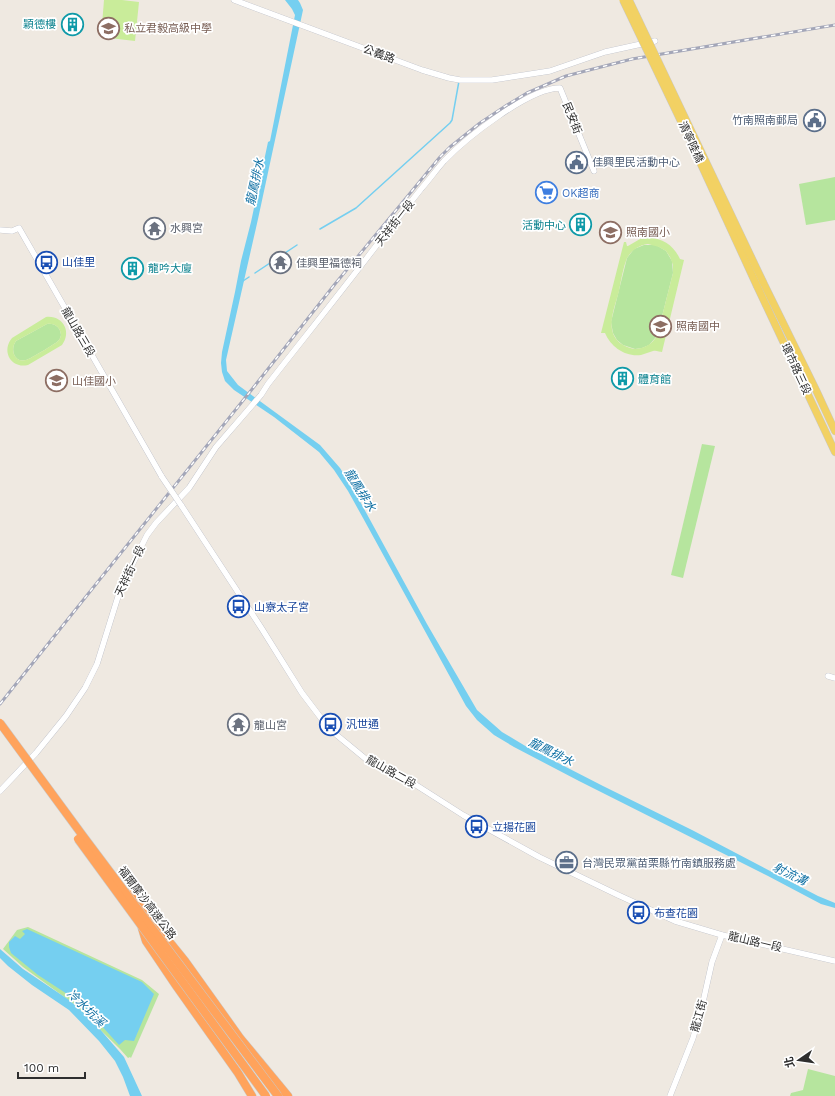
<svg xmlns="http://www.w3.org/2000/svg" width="835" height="1096" viewBox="0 0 835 1096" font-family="'Work Sans','Noto Sans TC',sans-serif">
  <rect width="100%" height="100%" fill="#efe9e1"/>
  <g fill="#b6e59e">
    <path d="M835,177v43l-29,5 -7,-41z"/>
    <path d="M644,245h12l10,6 6,10 1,12 -16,63 -8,9 -7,3 -7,1 -12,-4 -6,-5 -4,-7 -2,-11 16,-64 7,-9z"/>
    <path d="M47,324c8,-1 13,3 14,11 -1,3 -1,4 -3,6 -3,3 -28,18 -32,19 -12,3 -16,-11 -10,-19z"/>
    <path d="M702,444l13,2 -32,132 -12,-3z"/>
    <path d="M28,927l114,53 17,14 -28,64 -1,-1 -2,1 -8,-9 -46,-45 -51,-37 -20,-18 14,-19z"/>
    <path d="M808,1069l27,7v20h-45l1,-3 12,-3z"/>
  </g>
  <g fill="#c9ec9a" fill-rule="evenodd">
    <path d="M104,0h18l17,2 -4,39 -34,-4z"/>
    <path d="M649,238c14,0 25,8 31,21l4,1 -22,92c-2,0 -6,-2 -9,-1 -4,1 -8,3 -12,4 -16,2 -30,-8 -36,-22h-4l23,-91h2l1,4h1l12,-7zM648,244l11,3 7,4 4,6 3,8v8l-16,63c-5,8 -13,13 -23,13 -5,-1 -10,-3 -14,-6 -16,-13 -5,-36 -1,-52 2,-11 4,-23 8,-33 5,-8 12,-13 21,-14z"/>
    <path d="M46,317c17,-2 26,15 16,28l-34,20c-17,4 -27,-14 -16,-27zM47,324c8,-1 13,3 14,11 -1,3 -1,4 -3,6 -3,3 -28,18 -32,19 -12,3 -16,-11 -10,-19z"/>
  </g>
  <g fill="#75cff0">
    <path d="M285,0h13l2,3 3,7 -45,209 -32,141 1,11 11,14 82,60 20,23 11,17 76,139 50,86 25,22 25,15 76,39 89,44 126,66 17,7v5l-14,-4 -53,-28 -189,-95 -65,-34 -20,-12 -17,-15 -11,-14 -103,-188 -15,-27 -14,-21 -15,-18 -45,-35 -40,-27 -9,-9 -3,-9 -1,-9 1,-11 13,-60 6,-31 10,-39 17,-80 2,-1 25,-126 -3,-6z"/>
    <path d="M27,929l115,53 12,12 -20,47 -9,-1 -6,5 -38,-42 -43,-28 -27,-22 -2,-6v-5l6,-6 5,3 5,-5 -3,-3z"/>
    <path d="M0,949l23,20 46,31 23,20 32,37 18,39h-12l-7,-19 -8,-16 -16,-20 -30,-31 -37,-25 -24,-19 -8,-8z"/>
  </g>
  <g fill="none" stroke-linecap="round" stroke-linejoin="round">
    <g stroke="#75cff0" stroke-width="1.5">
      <path d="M320,229l36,-21 94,-85 2,-3 7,-39"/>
      <path d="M255,273l42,-28"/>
      <path d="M243,281l6,-4"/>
      <path d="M735,867l1,-7"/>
    </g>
    <defs>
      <g id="minor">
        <path d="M234,0l188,70 27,8 11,2h32l58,-9 55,-19 50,-11"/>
        <path d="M0,230l12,1 7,-3 143,249"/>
        <path d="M181,505l81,124 40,64 22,29 9,10 34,28 49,25 47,30 76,42 79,38 57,26 47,14 113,26"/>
        <path d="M828,676l7,2"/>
        <path d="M0,791l36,-38 30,-37 19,-28 12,-24 24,-77 26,-52 9,-12 33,-35 27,-41 45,-52 7,-11c36,-46 73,-92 108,-138 15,-19 30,-38 45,-57 8,-9 15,-19 23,-28 22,-23 85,-73 116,-73l34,83"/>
        <path d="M670,1096l23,-58 10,-36 9,-40 10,-27"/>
      </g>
      <g id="major">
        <path d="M763,282l53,108 19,41"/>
        <path d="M757,286l78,166"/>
      </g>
      <g id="highway">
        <path d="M130,893l55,68 55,77 48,58"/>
        <path d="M142,928l4,13 31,46 61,86 14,23"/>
      </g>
    </defs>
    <use href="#minor" stroke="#b4b7c1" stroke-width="6"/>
    <use href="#major" stroke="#c9c9c9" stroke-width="8"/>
    <use href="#highway" stroke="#c9c9c9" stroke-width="9"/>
    <use href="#minor" stroke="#fff" stroke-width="5.5"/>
    <use href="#major" stroke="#f2d163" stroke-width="7"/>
    <use href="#highway" stroke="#ffa35c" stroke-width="8"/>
    <defs>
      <path id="rail" d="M0,704l253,-316 82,-104 105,-127 10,-10 30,-24 27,-18 20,-12 39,-17 66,-17 203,-34"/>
    </defs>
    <use href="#rail" stroke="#a3a6b8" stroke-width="3"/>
    <use href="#rail" stroke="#fff" stroke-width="1.5" stroke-dasharray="4.5" stroke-linecap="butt"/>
    <defs>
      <path id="minor-bridge" d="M162,477l19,28"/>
      <g id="major-bridge">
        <path d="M623,0l65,136 69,150"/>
        <path d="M629,0l134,282"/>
      </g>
      <g id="highway-bridge">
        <path d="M0,723l83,113 195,260"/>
        <path d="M78,839l188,257"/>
      </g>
    </defs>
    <use href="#minor-bridge" stroke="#b4b7c1" stroke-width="6" stroke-linecap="butt"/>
    <use href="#major-bridge" stroke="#c9c9c9" stroke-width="8" stroke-linecap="butt"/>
    <use href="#highway-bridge" stroke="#c9c9c9" stroke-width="9" stroke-linecap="butt"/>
    <use href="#minor-bridge" stroke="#fff" stroke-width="5.5"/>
    <use href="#major-bridge" stroke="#f2d163" stroke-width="7"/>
    <use href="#highway-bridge" stroke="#ffa35c" stroke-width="8"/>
  </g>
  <defs>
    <symbol id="building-ring" viewBox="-11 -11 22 22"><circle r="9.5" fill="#fff" stroke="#0f9aa8" stroke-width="1.5"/><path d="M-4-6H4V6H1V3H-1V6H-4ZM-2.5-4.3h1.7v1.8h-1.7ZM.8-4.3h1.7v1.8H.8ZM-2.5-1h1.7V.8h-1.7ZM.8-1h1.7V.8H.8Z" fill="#0f9aa8"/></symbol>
    <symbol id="school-ring" viewBox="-11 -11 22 22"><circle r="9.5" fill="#fff" stroke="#8d6e63" stroke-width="1.5"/><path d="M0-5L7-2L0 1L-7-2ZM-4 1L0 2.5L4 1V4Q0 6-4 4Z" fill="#8d6e63"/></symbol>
    <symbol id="civic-ring" viewBox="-11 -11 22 22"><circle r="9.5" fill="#fff" stroke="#5c6f8a" stroke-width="1.5"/><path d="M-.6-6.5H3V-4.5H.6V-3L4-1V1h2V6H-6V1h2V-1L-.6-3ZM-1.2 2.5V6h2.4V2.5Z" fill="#5c6f8a"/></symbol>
    <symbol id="supermarket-ring" viewBox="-11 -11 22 22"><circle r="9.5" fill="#fff" stroke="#3f7fe0" stroke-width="1.5"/><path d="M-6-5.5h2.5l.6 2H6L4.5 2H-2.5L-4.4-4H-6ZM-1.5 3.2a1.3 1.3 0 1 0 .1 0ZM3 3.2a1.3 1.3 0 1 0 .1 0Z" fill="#3f7fe0"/></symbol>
    <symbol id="temple-ring" viewBox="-11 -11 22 22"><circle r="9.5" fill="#fff" stroke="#6b7280" stroke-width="1.5"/><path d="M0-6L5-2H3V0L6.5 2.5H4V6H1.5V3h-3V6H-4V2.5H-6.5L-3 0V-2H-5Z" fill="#6b7280"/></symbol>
    <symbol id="bus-ring" viewBox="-11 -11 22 22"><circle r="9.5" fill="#fff" stroke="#1a4fb4" stroke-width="1.5"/><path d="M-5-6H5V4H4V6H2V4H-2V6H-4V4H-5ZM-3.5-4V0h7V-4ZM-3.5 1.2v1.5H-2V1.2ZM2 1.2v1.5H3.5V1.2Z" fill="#1a4fb4"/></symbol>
    <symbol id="office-ring" viewBox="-11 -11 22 22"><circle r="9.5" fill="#fff" stroke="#5c6f8a" stroke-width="1.5"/><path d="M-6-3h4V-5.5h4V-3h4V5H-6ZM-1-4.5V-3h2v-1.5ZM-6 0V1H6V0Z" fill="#5c6f8a"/></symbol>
  </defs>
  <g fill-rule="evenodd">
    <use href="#building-ring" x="60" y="12" width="25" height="25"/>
    <use href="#school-ring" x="96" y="16" width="25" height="25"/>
    <use href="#civic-ring" x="802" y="108" width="25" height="25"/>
    <use href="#civic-ring" x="564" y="150" width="25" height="25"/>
    <use href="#supermarket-ring" x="534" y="180" width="25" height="25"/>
    <use href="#building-ring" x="568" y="212" width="25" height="25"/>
    <use href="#temple-ring" x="142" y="216" width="25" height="25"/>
    <use href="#school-ring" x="598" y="220" width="25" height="25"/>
    <use href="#bus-ring" x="34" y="250" width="25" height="25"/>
    <use href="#temple-ring" x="268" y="250" width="25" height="25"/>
    <use href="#building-ring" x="120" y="256" width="25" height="25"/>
    <use href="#school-ring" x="648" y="314" width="25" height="25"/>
    <use href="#building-ring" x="610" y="366" width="25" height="25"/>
    <use href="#school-ring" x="44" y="368" width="25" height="25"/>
    <use href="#bus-ring" x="226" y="594" width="25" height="25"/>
    <use href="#bus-ring" x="318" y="712" width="25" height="25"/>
    <use href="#temple-ring" x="226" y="712" width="25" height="25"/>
    <use href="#bus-ring" x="464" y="814" width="25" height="25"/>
    <use href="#office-ring" x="554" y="850" width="25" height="25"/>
    <use href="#bus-ring" x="626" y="900" width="25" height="25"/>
  </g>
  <g text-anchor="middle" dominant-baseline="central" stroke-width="3.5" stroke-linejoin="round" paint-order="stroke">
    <g font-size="11" fill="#0d838f" stroke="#fff" text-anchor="end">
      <text x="56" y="24">穎德樓</text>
      <text x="566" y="225">活動中心</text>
      <text x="148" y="268" text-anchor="start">龍吟大廈</text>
      <text x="638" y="379" text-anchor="start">體育館</text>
    </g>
    <g font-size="11" fill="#785e54" stroke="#fff" text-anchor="start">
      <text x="124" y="28">私立君毅高級中學</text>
      <text x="626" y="232">照南國小</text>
      <text x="676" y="326">照南國中</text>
      <text x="72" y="381">山佳國小</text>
    </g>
    <g font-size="11" fill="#2e2e2e" stroke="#fff">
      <text transform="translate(379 54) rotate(20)">公義路</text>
      <text transform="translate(572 118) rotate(68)">民安街</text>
      <text transform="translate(691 142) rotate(65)">清寧陸橋</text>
      <text transform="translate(395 223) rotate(-52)">天祥街一段</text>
      <text transform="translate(78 332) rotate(60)">龍山路三段</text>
      <text transform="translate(796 369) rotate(65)">環市路三段</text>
      <text transform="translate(130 571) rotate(-65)">天祥街一段</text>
      <text transform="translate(391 772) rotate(29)">龍山路二段</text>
      <text transform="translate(147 903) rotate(53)">福爾摩沙高速公路</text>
      <text transform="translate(755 942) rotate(13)">龍山路一段</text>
      <text transform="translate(699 1016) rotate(-75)">龍江街</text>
    </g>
    <g font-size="11" fill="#4e5e75" stroke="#fff" text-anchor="start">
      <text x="798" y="120" text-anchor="end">竹南照南郵局</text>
      <text x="592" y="162">佳興里民活動中心</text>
      <text x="582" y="863">台灣民眾黨苗栗縣竹南鎮服務處</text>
    </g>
    <g font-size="11" fill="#366cbe" stroke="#fff" text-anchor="start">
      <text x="562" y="193">OK超商</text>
    </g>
    <g font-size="11" fill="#5b616d" stroke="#fff" text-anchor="start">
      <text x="170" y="228">水興宮</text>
      <text x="296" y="263">佳興里福德祠</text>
      <text x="254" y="725">龍山宮</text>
    </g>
    <g font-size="11" fill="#164399" stroke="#fff" text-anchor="start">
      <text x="62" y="262">山佳里</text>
      <text x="254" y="607">山寮太子宮</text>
      <text x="346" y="724">汎世通</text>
      <text x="492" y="827">立揚花園</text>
      <text x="654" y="913">布查花園</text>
    </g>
    <g font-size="12" font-style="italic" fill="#0d6fa3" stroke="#fff">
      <text transform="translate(255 182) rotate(-78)">龍鳳排水</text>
      <text transform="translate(360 490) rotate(58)">龍鳳排水</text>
      <text transform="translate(551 752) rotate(27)">龍鳳排水</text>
      <text transform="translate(790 874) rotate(26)">射流溝</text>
      <text transform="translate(86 1008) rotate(44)">冷水坑溪</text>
    </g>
  </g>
  <g transform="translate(799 1060) rotate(257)" stroke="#ffffff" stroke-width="3" paint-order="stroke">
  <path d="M0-3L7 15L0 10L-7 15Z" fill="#2e2e2e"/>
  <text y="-6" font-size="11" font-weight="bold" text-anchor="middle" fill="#2e2e2e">北</text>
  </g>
  <path d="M18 1072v6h67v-6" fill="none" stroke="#2e2e2e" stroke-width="2"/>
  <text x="24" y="1072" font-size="12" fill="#2e2e2e" stroke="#ffffff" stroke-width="3" paint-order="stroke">100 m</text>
</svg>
